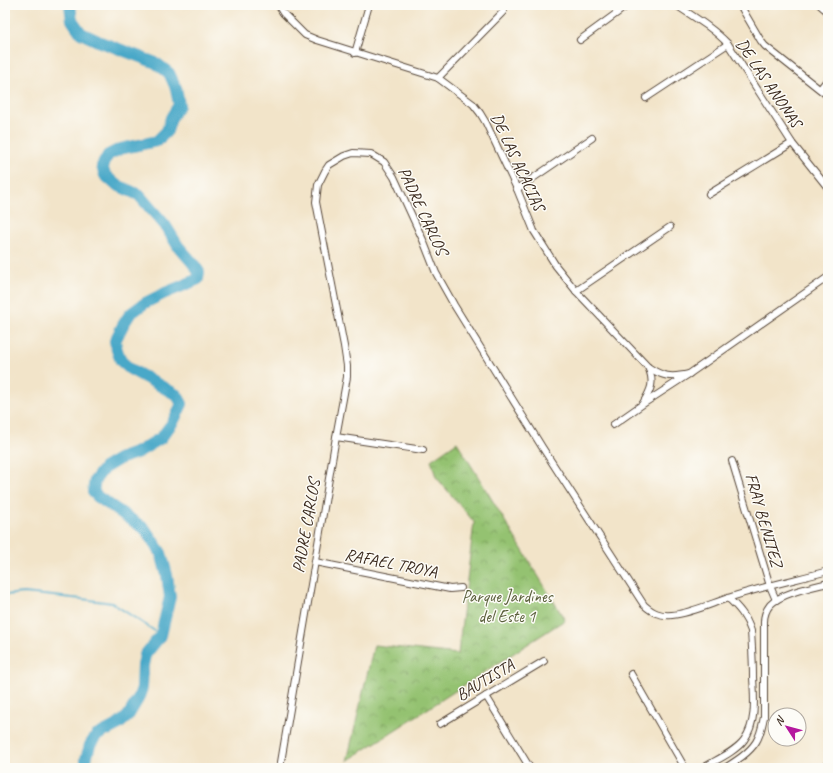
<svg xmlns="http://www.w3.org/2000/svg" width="833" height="773" viewBox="0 0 833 773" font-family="Caveat,sans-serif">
  <defs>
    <pattern id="park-crowns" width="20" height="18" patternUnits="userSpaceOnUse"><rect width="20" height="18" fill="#94c271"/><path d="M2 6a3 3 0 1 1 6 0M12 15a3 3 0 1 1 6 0" fill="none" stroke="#7a9e5c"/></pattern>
  </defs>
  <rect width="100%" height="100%" fill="#fdfcf7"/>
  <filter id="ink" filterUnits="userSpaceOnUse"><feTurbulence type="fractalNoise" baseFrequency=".025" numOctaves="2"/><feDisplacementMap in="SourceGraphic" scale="8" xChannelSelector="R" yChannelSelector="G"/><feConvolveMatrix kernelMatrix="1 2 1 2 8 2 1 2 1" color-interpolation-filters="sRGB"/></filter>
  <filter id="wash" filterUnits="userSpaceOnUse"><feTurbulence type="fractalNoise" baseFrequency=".012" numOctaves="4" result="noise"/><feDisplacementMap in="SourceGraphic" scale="16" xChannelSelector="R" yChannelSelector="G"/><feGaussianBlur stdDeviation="0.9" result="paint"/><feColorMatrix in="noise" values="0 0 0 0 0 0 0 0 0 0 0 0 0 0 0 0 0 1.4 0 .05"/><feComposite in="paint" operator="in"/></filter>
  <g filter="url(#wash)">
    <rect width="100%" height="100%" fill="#f2e4c9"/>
    <path fill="url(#park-crowns)" stroke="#687648" d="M457,442l108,178 -218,141 27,-116 84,9 16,-132 -38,-45 -5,-17z"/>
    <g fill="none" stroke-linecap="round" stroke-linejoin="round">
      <path stroke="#49a8c8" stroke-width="2" d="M5,595l19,-2 58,6 30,4 49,32"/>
      <path stroke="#49a8c8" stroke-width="12" d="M70,5l2,15 9,13 17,8 58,22 13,10 7,15 3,17 -8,13 -4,13 -10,10 -37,8 -12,6 -6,11 3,9 10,9 24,11 12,14 14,16 13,21 14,16 7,10 -1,7 -11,5 -22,9 -20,10 -15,11 -7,11 -8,16 2,9 4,11 9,8 47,26 5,9 -9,18 -12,16 -23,14 -19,7 -15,9 -9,12 -2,12 5,5 47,32 16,24 6,22 3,22 -9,38 -16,20 -2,10 -1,23 -4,11 -10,17 -9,8 -23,12 -6,9 -4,14 1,9"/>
    </g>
  </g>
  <g filter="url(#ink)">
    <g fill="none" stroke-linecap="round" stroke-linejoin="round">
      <defs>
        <g id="minor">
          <path d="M278,5l5,8 22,22 12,5 121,38 35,26 7,9 6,10 31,66 17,42 22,35 20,25 72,76c15,10 23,11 41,7"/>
          <path d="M676,5c18,12 37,23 52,39l64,99 36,45"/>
          <path d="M740,5l21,36 4,5 63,50"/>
          <path d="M820,5l8,7"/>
          <path d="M580,40l48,-35"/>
          <path d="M355,53l14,-48"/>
          <path d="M438,78l65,-66"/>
          <path d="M820,89l8,-10"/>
          <path d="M646,98l82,-54"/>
          <path d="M517,189l75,-51"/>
          <path d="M709,194l83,-51"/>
          <path d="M576,291l94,-64"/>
          <path d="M643,403c8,-13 12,-21 5,-36"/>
          <path d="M613,425l30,-21 46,-30 139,-97"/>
          <path d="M336,437l87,13"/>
          <path d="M732,461l38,125 6,14"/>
          <path d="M315,562l135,27 11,-1"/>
          <path d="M631,674l54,94"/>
          <path d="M486,696l44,72"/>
          <path d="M440,724l104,-63"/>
          <path d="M280,768l56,-331 11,-60v-11l-3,-20 -28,-144 2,-17 7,-14 4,-6 15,-9 9,-3 18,1 13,8 10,15 29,63 13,33 18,32 88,142 102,158c9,8 16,11 28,10 19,-2 38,-11 56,-17 32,-11 67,-18 100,-27"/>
          <path d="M703,768c13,-8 32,-16 41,-28 13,-18 10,-42 9,-63 0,-15 -1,-30 -2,-46 -5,-15 -12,-23 -23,-33"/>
          <path d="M725,768c11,-7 24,-15 31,-26 5,-8 6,-16 8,-25v-95c0,-6 2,-12 6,-17 11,-12 42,-18 58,-22"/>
          <path d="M825,768l3,-6"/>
        </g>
      </defs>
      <use href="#minor" stroke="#564638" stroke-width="8"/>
      <use href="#minor" stroke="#fff" stroke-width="6"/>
    </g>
  </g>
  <g text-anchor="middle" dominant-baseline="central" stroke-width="3" stroke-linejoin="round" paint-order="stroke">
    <g font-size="17" fill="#3b2a1e" stroke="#fdfcf7">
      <text transform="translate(769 83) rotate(56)">DE LAS ANONAS</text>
      <text transform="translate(518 162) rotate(65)">DE LAS ACACIAS</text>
      <text transform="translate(423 211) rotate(65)">PADRE CARLOS</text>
      <text transform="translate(764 520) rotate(74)">FRAY BENITEZ</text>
      <text transform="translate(306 526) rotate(-80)">PADRE CARLOS</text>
      <text transform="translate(391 563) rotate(11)">RAFAEL TROYA</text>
      <text transform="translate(485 680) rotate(-31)">BAUTISTA</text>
    </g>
    <g font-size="17" fill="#5a5f3b" stroke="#fdfcf7">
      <text x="507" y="596">Parque Jardines<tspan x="507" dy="20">del Este 1</tspan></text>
    </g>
  </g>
  <rect width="833" height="773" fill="none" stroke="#fdfcf7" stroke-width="20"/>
  <g transform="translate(787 727) rotate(306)"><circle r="19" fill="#fdfcf7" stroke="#afa8a0"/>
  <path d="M0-3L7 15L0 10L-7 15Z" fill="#b5179e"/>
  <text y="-6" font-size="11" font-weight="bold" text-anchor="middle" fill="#3b2a1e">N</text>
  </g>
</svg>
